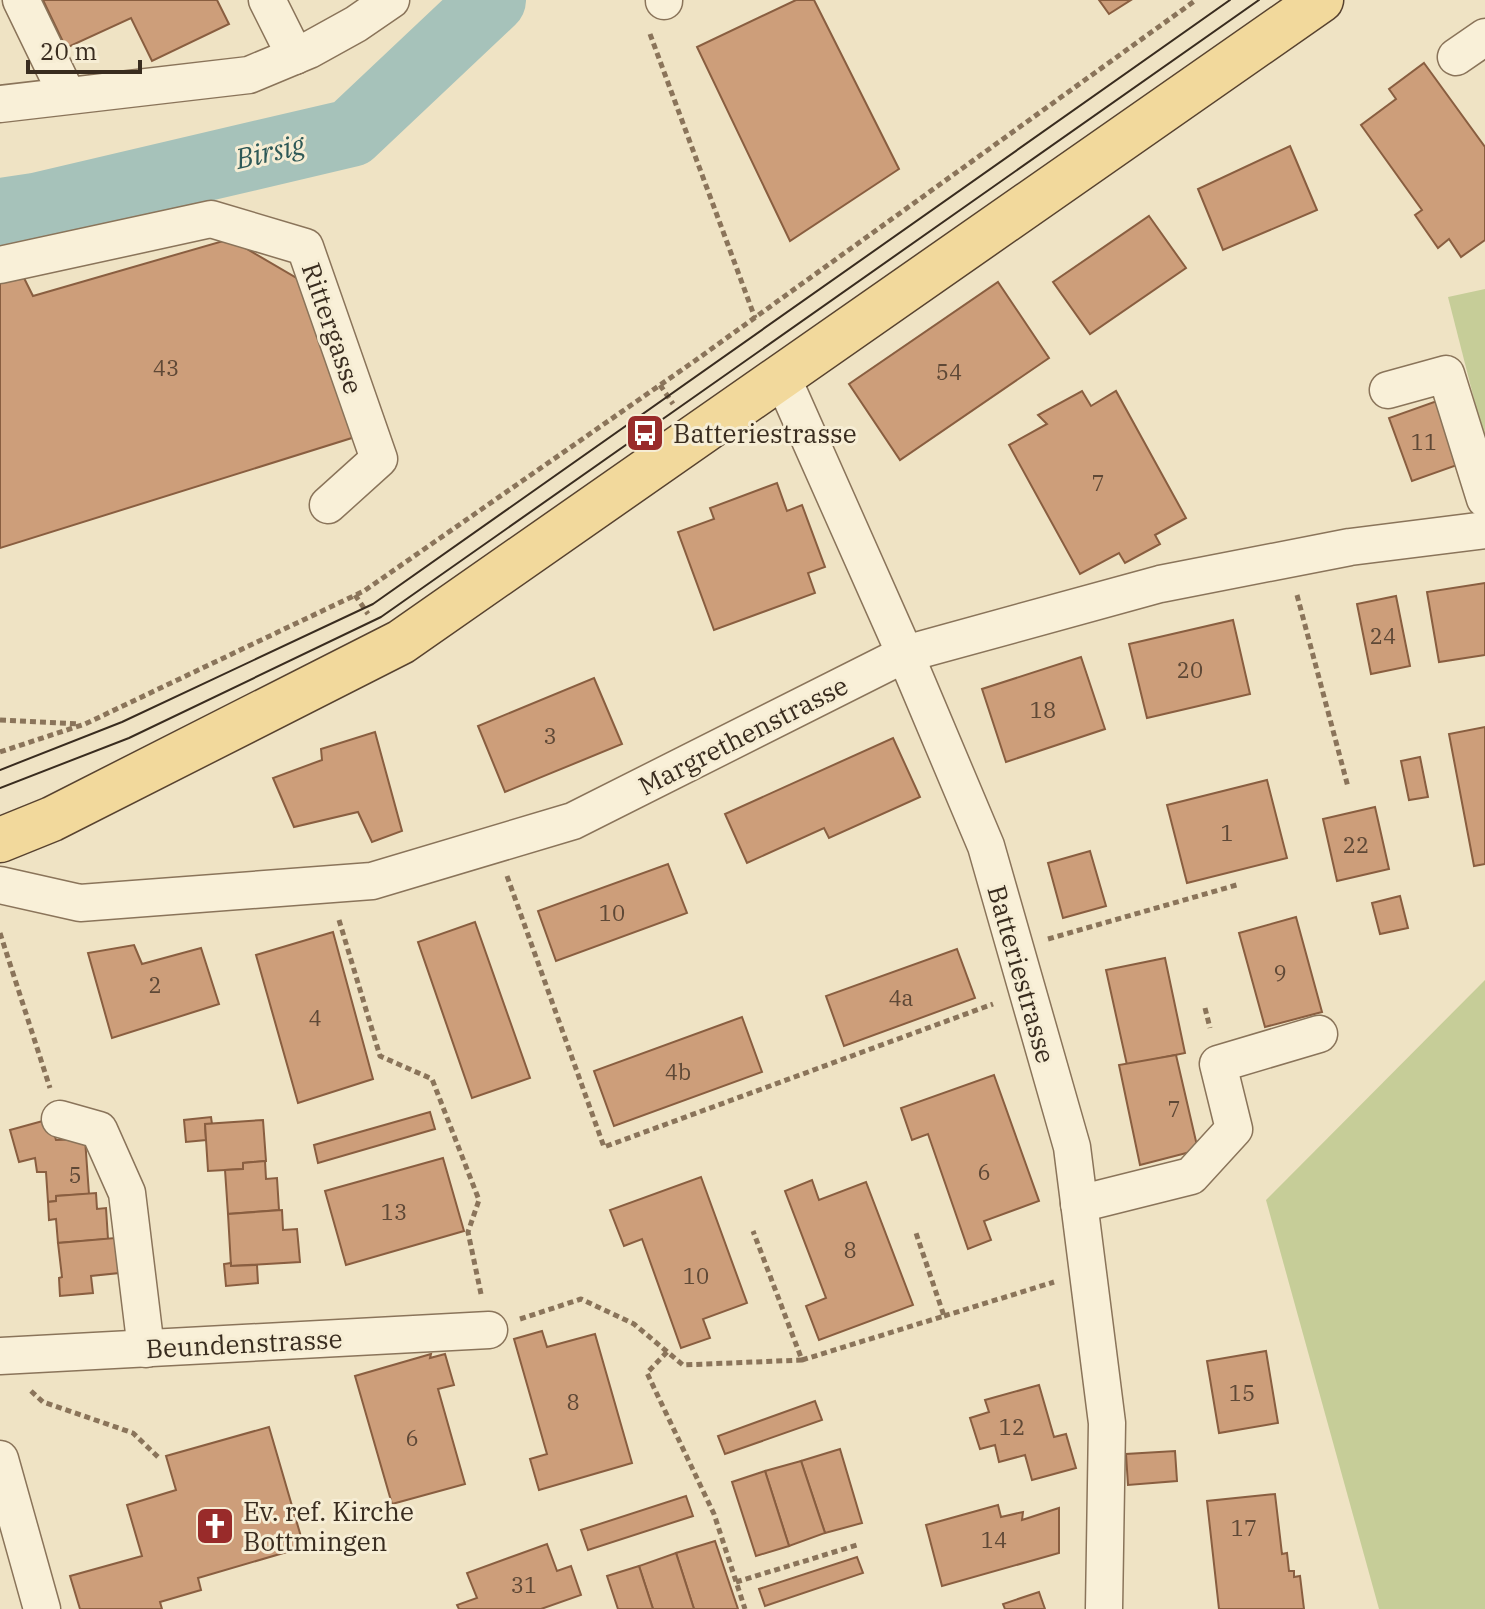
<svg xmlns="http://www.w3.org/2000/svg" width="1485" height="1609" viewBox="0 0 1485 1609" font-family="'IBM Plex Serif',serif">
  <rect width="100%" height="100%" fill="#efe3c4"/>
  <g fill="#c6cd98">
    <path d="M1485,289v153l-37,-145z"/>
    <path d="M1485,980v629h-106l-113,-409z"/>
  </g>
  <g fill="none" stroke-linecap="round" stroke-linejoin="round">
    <path stroke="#a6c2ba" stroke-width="68" d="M0,212l35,-5 316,-74 141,-133"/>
  </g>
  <g fill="#cd9e7a" stroke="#895e40" stroke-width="2">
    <path d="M43,0h174l12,24 -77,37 -21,-43 -65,30z"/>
    <path d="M796,0h18l85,169 -109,72 -93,-194z"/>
    <path d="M1099,0h32l-22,14z"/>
    <path d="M1424,63l61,84v93l-24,17 -12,-18 -11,9 -23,-33 7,-5 -61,-85 35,-26 -7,-10z"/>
    <path d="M1290,146l27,64 -94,40 -25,-61z"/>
    <path d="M1149,216l37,52 -96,66 -37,-52z"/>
    <path d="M230,239l75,44 50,154 -355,111v-270l21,-6 12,24z"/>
    <path d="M998,282l51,76 -149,102 -51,-76z"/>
    <path d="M1082,391l9,15 25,-15 70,127 -31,17 5,9 -35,19 -6,-10 -39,21 -71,-129 38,-21 -9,-9z"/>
    <path d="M1437,401l23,63 -48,17 -23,-63z"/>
    <path d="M777,483l10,28 15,-6 23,62 -17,6 7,20 -101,37 -36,-98 36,-13 -4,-11z"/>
    <path d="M1485,583v72l-46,7 -12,-70z"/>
    <path d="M1396,596l14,70 -39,8 -14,-70z"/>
    <path d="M1233,620l17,74 -103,24 -18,-74z"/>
    <path d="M1081,657l24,72 -99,33 -24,-73z"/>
    <path d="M594,678l28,66 -117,48 -27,-66z"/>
    <path d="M1485,727v137l-11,2 -25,-132z"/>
    <path d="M375,732l27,99 -30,11 -14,-30 -64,15 -21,-49 49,-18 -1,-11z"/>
    <path d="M893,738l27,59 -91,41 -5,-10 -77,35 -22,-49z"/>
    <path d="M1420,757l8,40 -19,3 -8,-39z"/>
    <path d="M1267,780l20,78 -100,25 -20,-78z"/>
    <path d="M1375,807l14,62 -52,12 -14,-62z"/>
    <path d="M1090,851l16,55 -43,12 -15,-55z"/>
    <path d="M668,864l19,49 -131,48 -18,-50z"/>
    <path d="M1400,896l8,32 -28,6 -8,-31z"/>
    <path d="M1296,917l26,95 -57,15 -26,-94z"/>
    <path d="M475,922l55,156 -58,20 -54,-156z"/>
    <path d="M333,932l40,147 -75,24 -42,-148z"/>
    <path d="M134,945l8,19 59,-16 18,56 -107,34 -24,-85z"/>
    <path d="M957,949l18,49 -131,48 -18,-50z"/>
    <path d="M1165,958l20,95 -58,12 -21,-95z"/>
    <path d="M742,1017l20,55 -148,54 -20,-55z"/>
    <path d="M1176,1055l22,95 -58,15 -21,-100z"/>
    <path d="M994,1075l45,126 -55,20 7,19 -23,9 -40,-115 -16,6 -11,-32z"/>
    <path d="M430,1112l5,17 -117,34 -4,-18z"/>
    <path d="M211,1117l1,7h-7l1,16 -20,2 -2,-22z"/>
    <path d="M50,1119l6,21 29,-1 4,55 -33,2v5l-8,1 -2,-30h-9l-2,-14 -16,4 -9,-32z"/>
    <path d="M263,1120l3,41 -23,2v6l-35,2 -3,-47z"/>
    <path d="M443,1158l21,73 -118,34 -21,-74z"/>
    <path d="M265,1161l1,18 11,-1 2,32 -51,4 -3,-44 18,-1v-6z"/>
    <path d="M701,1177l46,126 -44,16 7,19 -29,10 -39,-109 -18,7 -14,-36z"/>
    <path d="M812,1180l7,20 47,-18 47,123 -94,35 -13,-34 20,-8 -41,-107z"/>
    <path d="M96,1193l1,16 9,-1 2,31 -50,4 -2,-24 -7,1 -1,-18 8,-1v-5z"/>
    <path d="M282,1210l1,20 14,-1 3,33 -69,4 -3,-52z"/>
    <path d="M115,1238l4,35 -28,3 2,17 -33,3 -1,-18 3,-1 -4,-34z"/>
    <path d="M231,1263v3l26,-1 1,18 -32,3 -2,-22z"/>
    <path d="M542,1331l5,16 48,-13 37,129 -93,27 -9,-31 17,-5 -33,-115z"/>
    <path d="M1266,1351l12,72 -59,10 -12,-72z"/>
    <path d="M431,1354l-1,4 15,-4 9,31 -16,4 27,95 -73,20 -37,-128z"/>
    <path d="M1039,1385l15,52 12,-3 10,34 -44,12 -7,-25 -26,7 -4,-17 -15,4 -10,-31 19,-6 -4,-12z"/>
    <path d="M815,1401l7,19 -97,34 -7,-18z"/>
    <path d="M269,1427l35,120 -106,31 3,12 -41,12 2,7h-82l-10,-33 72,-20 -15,-51 49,-15 -10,-34z"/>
    <path d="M840,1449l22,74 -37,10 -24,-72z"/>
    <path d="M1175,1451l2,30 -49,4 -2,-31z"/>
    <path d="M801,1461l24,72 -36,13 -24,-75z"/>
    <path d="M765,1471l24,75 -33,10 -24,-74z"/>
    <path d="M1275,1494l7,60 5,-1 2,18h5v6l6,-1 4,33h-85l-12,-108z"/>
    <path d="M686,1496l7,20 -105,34 -7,-20z"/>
    <path d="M998,1505l3,12 22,-5 -1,8 37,-12v45l-117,33 -16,-61z"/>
    <path d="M715,1541l23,68h-44l-18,-56z"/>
    <path d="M547,1544l10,27 14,-5 10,29 -40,14h-82l-2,-4 20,-7 -10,-25z"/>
    <path d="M676,1553l18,56h-41l-14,-43z"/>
    <path d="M857,1557l6,16 -98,33 -6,-17z"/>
    <path d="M639,1566l14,43h-35l-11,-33z"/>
    <path d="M1039,1592l6,17h-40l-2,-5z"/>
  </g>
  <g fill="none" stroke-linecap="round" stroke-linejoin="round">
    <defs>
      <g id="minor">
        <path d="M21,0l46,95"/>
        <path d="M267,0l28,56"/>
        <path d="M664,0v1"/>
        <path d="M1456,57l29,-20"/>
        <path d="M0,104l249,-29 60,-25 47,-26 35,-24"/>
        <path d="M0,265l211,-46 94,28 74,212 -51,46"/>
        <path d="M782,377l123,277 81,192 86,301 35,276 -3,186"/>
        <path d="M1388,390l58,-16 39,125"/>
        <path d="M0,885l80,18 292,-22 201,-60 332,-167 255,-70 190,-37 135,-17"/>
        <path d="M60,1119l39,11 28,63 19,156"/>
        <path d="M1079,1204l112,-28 43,-47 -16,-65 101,-30"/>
        <path d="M0,1356l489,-26"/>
        <path d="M0,1459l42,150"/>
      </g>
      <path id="major" d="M0,840l52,-21 349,-177 920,-642"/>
    </defs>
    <use href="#minor" stroke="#8a745a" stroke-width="39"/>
    <use href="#major" stroke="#57422f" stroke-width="47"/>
    <g stroke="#8a745a" stroke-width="5" stroke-dasharray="6 4" stroke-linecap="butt">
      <path d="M650,34l105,284"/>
      <path d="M660,385l13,19"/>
      <path d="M355,595l13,19"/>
      <path d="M1297,595l51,192"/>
      <path d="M0,720l80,4"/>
      <path d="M0,752l85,-28 279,-133 332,-231 500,-360"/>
      <path d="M507,876l97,271 389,-143"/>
      <path d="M339,920l41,136 52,23 47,121 -11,32 13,62"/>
      <path d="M0,933l50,155"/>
      <path d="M1048,939l192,-55"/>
      <path d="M1205,1008l5,20"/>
      <path d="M944,1316l110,-34"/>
      <path d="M520,1319l61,-20 53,25 49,41 119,-5 -49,-129"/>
      <path d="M667,1352l-20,21 67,141 31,95"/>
      <path d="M802,1360l142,-44 -29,-86"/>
      <path d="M31,1391l12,11 90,31 25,24"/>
      <path d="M736,1582l121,-37"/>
    </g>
    <use href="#minor" stroke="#f9f0d8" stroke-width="36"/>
    <use href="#major" stroke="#f2d99c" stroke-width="44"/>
    <g stroke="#392c1f" stroke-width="2">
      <path d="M0,770l122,-48 251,-118 857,-604"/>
      <path d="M0,788l129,-50 252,-121 878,-617"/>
    </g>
  </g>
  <defs>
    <symbol id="bus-square" viewBox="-11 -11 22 22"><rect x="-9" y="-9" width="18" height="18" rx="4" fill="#992b2a" stroke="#f6edd4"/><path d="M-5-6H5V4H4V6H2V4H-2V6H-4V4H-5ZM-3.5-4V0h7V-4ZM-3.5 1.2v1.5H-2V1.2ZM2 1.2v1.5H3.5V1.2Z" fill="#fff"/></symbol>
    <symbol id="church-square" viewBox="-11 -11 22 22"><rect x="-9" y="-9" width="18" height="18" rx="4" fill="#992b2a" stroke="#f6edd4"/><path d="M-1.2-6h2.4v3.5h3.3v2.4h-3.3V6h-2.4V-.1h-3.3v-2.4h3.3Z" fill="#fff"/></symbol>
  </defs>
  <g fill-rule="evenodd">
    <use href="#bus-square" x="623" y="411" width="44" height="44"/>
    <use href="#church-square" x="193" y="1504" width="44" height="44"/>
  </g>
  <g text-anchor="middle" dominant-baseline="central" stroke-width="6" stroke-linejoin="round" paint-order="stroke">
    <g font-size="22" fill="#5e4836">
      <text x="166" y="367">43</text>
      <text x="949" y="371">54</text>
      <text x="1424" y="441">11</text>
      <text x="1098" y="482">7</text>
      <text x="1383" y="635">24</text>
      <text x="1190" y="669">20</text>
      <text x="1043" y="709">18</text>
      <text x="550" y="735">3</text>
      <text x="1227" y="832">1</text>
      <text x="1356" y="844">22</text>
      <text x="612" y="912">10</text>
      <text x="1280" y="972">9</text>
      <text x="155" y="984">2</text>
      <text x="901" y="997">4a</text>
      <text x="315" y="1017">4</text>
      <text x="678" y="1071">4b</text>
      <text x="1174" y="1108">7</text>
      <text x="984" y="1171">6</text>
      <text x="75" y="1174">5</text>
      <text x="394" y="1211">13</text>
      <text x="850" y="1249">8</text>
      <text x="696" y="1275">10</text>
      <text x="1242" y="1392">15</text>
      <text x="573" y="1401">8</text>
      <text x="1012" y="1426">12</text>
      <text x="412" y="1437">6</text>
      <text x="1244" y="1527">17</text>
      <text x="994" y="1539">14</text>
      <text x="524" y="1584">31</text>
    </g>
    <g font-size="26" fill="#392c1f" stroke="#f6edd4">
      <text transform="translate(333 328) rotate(71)">Rittergasse</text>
      <text transform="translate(743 735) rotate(-27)">Margrethenstrasse</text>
      <text transform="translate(1022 974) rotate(74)">Batteriestrasse</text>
      <text transform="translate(244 1343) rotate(-3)">Beundenstrasse</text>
    </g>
    <g font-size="26" fill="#392c1f" stroke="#f6edd4" text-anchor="start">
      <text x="673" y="433">Batteriestrasse</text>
      <text x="243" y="1511">Ev. ref. Kirche<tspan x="243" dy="30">Bottmingen</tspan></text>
    </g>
    <g font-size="28" font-style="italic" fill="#2e5957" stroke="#f6edd4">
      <text transform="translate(270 151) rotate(-13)">Birsig</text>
    </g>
  </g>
  <path d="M28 60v12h112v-12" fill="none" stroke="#392c1f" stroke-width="4"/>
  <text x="40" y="60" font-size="24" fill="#392c1f" stroke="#f6edd4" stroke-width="6" paint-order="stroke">20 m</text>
</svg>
